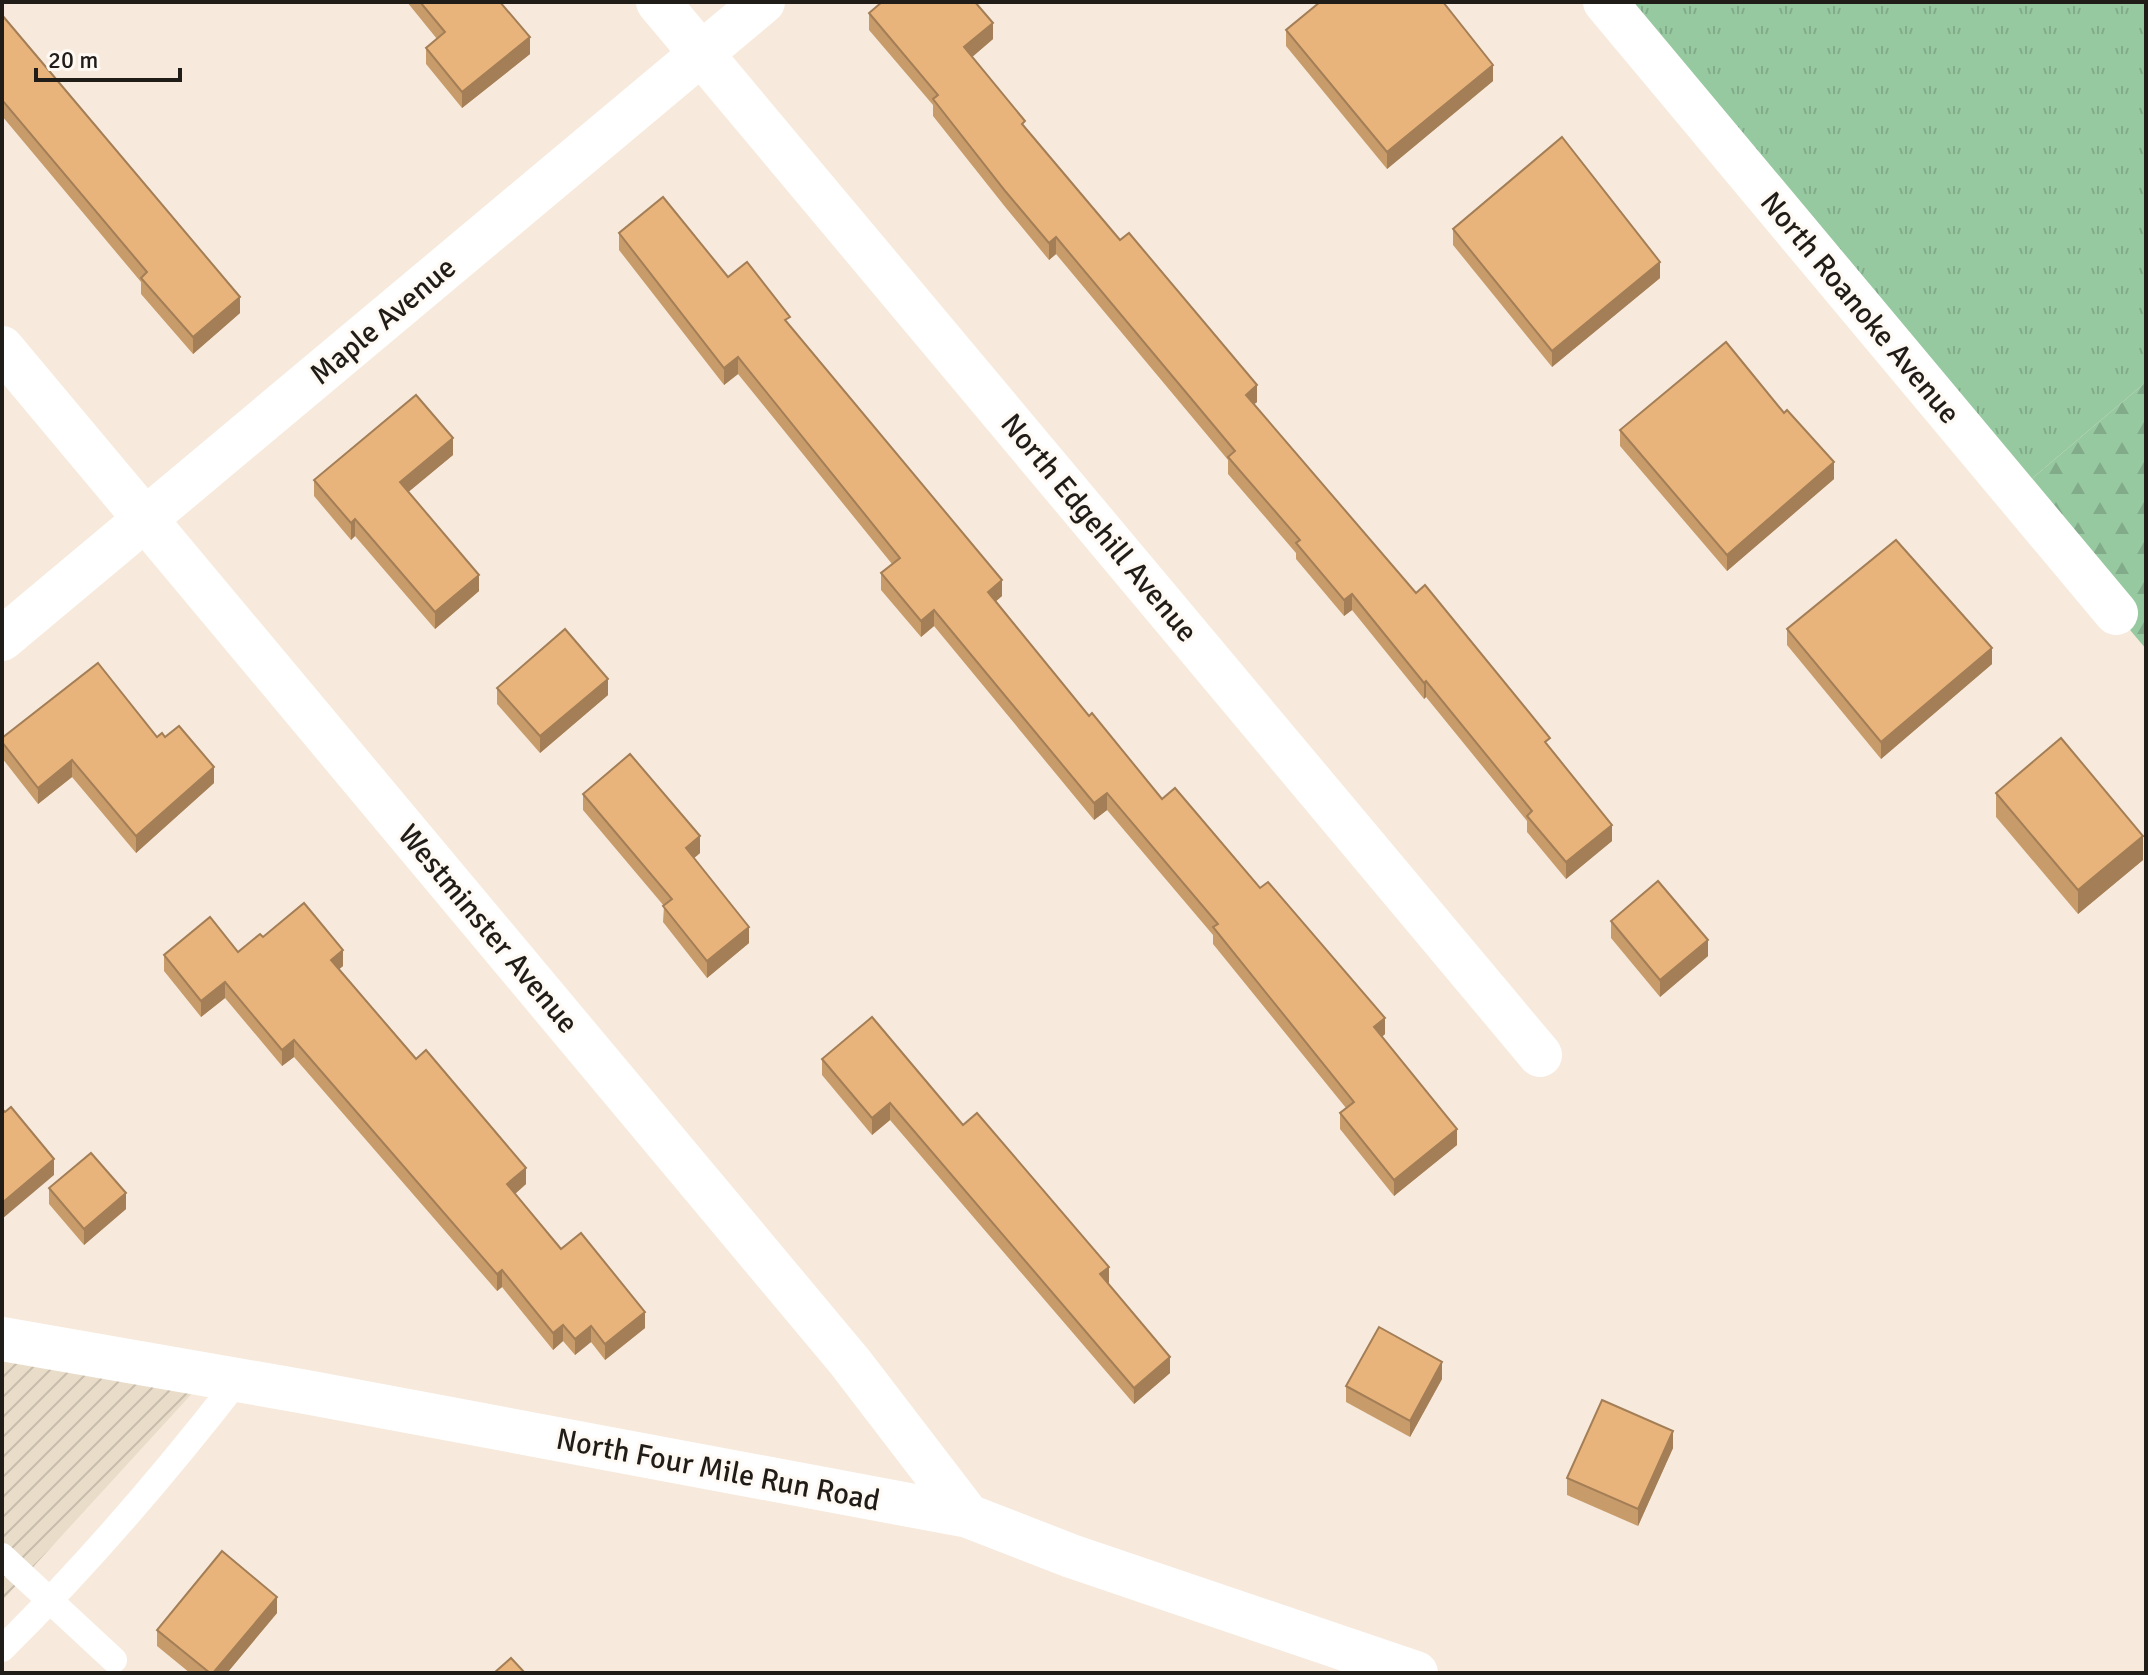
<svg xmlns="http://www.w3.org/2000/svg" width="2148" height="1675" viewBox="0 0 2148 1675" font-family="Signika,sans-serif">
  <defs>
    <pattern id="industrial-furrows" width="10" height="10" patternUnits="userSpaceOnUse" patternTransform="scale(2)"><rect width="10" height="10" fill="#e9ddc9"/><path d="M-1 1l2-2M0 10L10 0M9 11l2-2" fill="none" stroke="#c8bdac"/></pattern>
    <pattern id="grass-tufts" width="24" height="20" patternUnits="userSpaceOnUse" patternTransform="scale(2)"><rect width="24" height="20" fill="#97c9a0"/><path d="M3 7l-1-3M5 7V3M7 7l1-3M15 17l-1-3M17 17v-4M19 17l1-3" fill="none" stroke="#82ac89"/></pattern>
    <pattern id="forest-firs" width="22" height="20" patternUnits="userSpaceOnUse" patternTransform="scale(2)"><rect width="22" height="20" fill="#97c9a0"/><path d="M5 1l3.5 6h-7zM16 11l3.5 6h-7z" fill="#82ac89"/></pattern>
  </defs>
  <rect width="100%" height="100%" fill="#f7eadc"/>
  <path fill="url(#industrial-furrows)" d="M2,1339l207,36 -207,226z"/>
  <path fill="url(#grass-tufts)" d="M1605,2h541v380l-131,111z"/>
  <path fill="url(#forest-firs)" d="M2146,382v267l-131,-156z"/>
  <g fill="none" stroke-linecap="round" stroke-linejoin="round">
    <g stroke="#fff" stroke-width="26">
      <path d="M2,1556l112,104"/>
      <path d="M2,1649c85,-84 163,-175 236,-269"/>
    </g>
    <g stroke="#fff" stroke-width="44">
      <path d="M658,2l882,1053"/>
      <path d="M1605,2l511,611"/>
      <path d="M2,348l848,1014 118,154"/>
      <path d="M2,639l761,-637"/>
    </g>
    <path stroke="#fff" stroke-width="44" d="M2,1339l304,53 662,124 103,40 345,117"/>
  </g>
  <g fill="#c89b6a">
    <path d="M407,2h93l30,52 -68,54 -36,-44v-16l11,-9z"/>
    <path d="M869,13l124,26 -21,18 53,70 232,275 -3,2 296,345 62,92 -46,38 -39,-47v-11l-101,-124 -2,2 -72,-89 -8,6 -48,-57v-6l-68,-79v-14l-172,-206 -7,6 -43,-52 -73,-92v-11l-64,-75z"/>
    <path d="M2,15l238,298 -47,41 -52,-60v-12l-139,-166z"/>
    <path d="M1286,30l207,51 -106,88 -101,-123z"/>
    <path d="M1453,229l207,49 -108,89 -99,-122z"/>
    <path d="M619,233l109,44 62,49 212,270 -6,5 93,115 73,83 223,235 -3,3 75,108 -63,51 -54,-67v-16l6,-5 -133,-164v-9l-106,-125 -13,10 -160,-194 -13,11 -40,-47v-17l11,-9 -154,-190 -14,11 -105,-135z"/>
    <path d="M1620,430l214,49 -107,92 -107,-125z"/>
    <path d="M453,455l-45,37 71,99 -44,38 -80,-93 -4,4 -37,-44v-16z"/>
    <path d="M1787,629l205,35 -111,95 -94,-114z"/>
    <path d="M497,688l111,7 -68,58 -43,-49z"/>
    <path d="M157,737l57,46 -78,70 -64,-76 -34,27 -36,-46v-20z"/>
    <path d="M1996,793l147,67 -65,54 -82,-97z"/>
    <path d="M583,794l117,59 -6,5 55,85 -42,35 -44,-56 1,-16 -81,-96z"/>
    <path d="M1611,921l97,35 -48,41 -49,-59z"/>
    <path d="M263,937l80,29 -4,3 187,215 -11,10 46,55 84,79 -40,32 -14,-18 -16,13 -12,-14 -10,9 -51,-63 -5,4 -203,-234 -12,9 -57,-68 -24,19 -37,-46v-16l74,-3z"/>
    <path d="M822,1059l141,66 145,159 62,89 -36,31 -244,-284 -18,15 -50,-60z"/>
    <path d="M49,1188l77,21 -42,36 -35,-41z"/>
    <path d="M1442,1379l-32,58 -64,-35v-16z"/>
    <path d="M1673,1448l-35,78 -71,-31v-17z"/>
    <path d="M277,1613l-50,60h-37l-33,-27v-16z"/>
  </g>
  <g fill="#a37e56">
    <path d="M993,23v16l-29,25v-17z"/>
    <path d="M530,37v17l-68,54v-16z"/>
    <path d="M1493,65v16l-106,88v-17z"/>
    <path d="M1056,237v17l-7,6v-17z"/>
    <path d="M1660,262v16l-108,89v-16z"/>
    <path d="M240,297v16l-47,41v-17z"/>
    <path d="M738,357v17l-14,11v-17z"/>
    <path d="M1257,385v17l-11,9v-16z"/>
    <path d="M453,438v17l-53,44v-17z"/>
    <path d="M1834,462v17l-107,92v-16z"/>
    <path d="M355,519v17l-4,4v-17z"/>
    <path d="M479,575v16l-44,38v-17z"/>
    <path d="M1002,580v16l-14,12v-16z"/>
    <path d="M1352,594v16l-8,6v-16z"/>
    <path d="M934,610v16l-13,11v-16z"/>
    <path d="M1992,648v16l-111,95v-17z"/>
    <path d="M608,679v16l-68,58v-17z"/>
    <path d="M1426,681v16l-2,2v-16z"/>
    <path d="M72,760v17l-34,27v-16z"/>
    <path d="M214,767v16l-78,70v-17z"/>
    <path d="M1107,793v17l-13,10v-17z"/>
    <path d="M1612,825v16l-46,38v-17z"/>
    <path d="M700,836v17l-14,12v-17z"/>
    <path d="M2143,836v24l-65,54v-24z"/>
    <path d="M749,927v16l-42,35v-17z"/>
    <path d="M1708,940v16l-48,41v-17z"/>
    <path d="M343,950v16l-12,10v-16z"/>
    <path d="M225,982v16l-24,19v-16z"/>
    <path d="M1385,1018v16l-11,9v-16z"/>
    <path d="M294,1040v17l-12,9v-16z"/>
    <path d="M890,1103v17l-18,15v-17z"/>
    <path d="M1457,1129v16l-63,51v-16z"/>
    <path d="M54,1159v16l-52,44v-16z"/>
    <path d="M526,1168v16l-19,17v-17z"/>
    <path d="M126,1193v16l-42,36v-16z"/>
    <path d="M1109,1267v17l-9,-10z"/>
    <path d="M502,1270v17l-5,4v-17z"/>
    <path d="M645,1312v16l-40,32v-16z"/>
    <path d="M563,1325v16l-10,9v-17z"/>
    <path d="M591,1326v16l-16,13v-16z"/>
    <path d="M1170,1357v16l-36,31v-16z"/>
    <path d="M1442,1362v17l-32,58v-16z"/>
    <path d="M1673,1431v17l-35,78v-17z"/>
    <path d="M277,1597v16l-50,60h-14z"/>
  </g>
  <g fill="#e9b47b" stroke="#a37e56" stroke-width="2">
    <path d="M420,2h80l30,35 -68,55 -36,-44 19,-16z"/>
    <path d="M882,2h93l18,21 -29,24 61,74 -3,3 98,116 9,-7 128,152 -11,10 170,198 9,-8 125,153 -5,4 67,83 -46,37 -39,-46 5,-5 -106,-130 -2,2 -72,-89 -8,6 -48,-57 4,-3 -72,-83 7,-6 -179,-214 -7,6 -43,-51 -73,-93 5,-4 -69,-82z"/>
    <path d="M1320,2h123l50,63 -106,87 -101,-122z"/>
    <path d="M2,15l238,282 -47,40 -52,-59 6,-6 -145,-172z"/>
    <path d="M1562,137l98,125 -108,89 -99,-122z"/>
    <path d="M663,197l65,80 19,-15 43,55 -5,3 217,260 -14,12 101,124 3,-3 70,86 13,-11 85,100 8,-6 117,136 -11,9 83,102 -63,51 -54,-67 14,-11 -141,-175 5,-3 -111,-131 -13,10 -160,-193 -13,11 -40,-48 19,-15 -162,-201 -14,11 -105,-135z"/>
    <path d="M1726,342l58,71 3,-3 47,52 -107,93 -107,-125z"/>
    <path d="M416,395l37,43 -53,44 79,93 -44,37 -80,-93 -4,4 -37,-43z"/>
    <path d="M1896,540l96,108 -111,94 -94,-113z"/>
    <path d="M565,629l43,50 -68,57 -43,-48z"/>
    <path d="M98,663l59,74 5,-4 3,4 14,-11 35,41 -78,69 -64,-76 -34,28 -36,-46v-4z"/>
    <path d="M2061,738l82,98 -65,54 -82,-97z"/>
    <path d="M630,754l70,82 -14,12 63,79 -42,34 -44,-55 9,-7 -89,-105z"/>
    <path d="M1658,881l50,59 -48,40 -49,-59z"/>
    <path d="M304,903l39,47 -12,10 85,99 10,-9 100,118 -19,16 54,65 20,-16 64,79 -40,32 -14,-18 -16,13 -12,-14 -10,8 -51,-63 -5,4 -203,-234 -12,10 -57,-68 -24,19 -37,-46 46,-38 28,35 22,-18 3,3z"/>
    <path d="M872,1017l91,108 14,-12 132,154 -9,7 70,83 -36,31 -244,-285 -18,15 -50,-59z"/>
    <path d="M11,1107l43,52 -52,44v-94l3,3z"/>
    <path d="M91,1153l35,40 -42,36 -35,-41z"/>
    <path d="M1379,1327l63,35 -32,59 -64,-35z"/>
    <path d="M1602,1400l71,31 -35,78 -71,-31z"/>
    <path d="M222,1551l55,46 -64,76h-3l-53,-43z"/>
    <path d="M511,1658l14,15h-31z"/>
  </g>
  <g text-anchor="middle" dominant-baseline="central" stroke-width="6" stroke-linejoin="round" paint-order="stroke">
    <g font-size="30" fill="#201c17" stroke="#fef9f3">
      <text transform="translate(1860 308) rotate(50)">North Roanoke Avenue</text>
      <text transform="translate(383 321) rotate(-40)">Maple Avenue</text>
      <text transform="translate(1099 528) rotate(50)">North Edgehill Avenue</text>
      <text transform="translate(488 929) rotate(50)">Westminster Avenue</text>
      <text transform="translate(718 1470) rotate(11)">North Four Mile Run Road</text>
    </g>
  </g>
  <rect width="2148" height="1675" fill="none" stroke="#201c17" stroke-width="8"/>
  <path d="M36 68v12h144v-12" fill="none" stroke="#201c17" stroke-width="4"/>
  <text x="48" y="68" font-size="24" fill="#201c17" stroke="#fef9f3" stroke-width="6" paint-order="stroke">20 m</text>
</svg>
